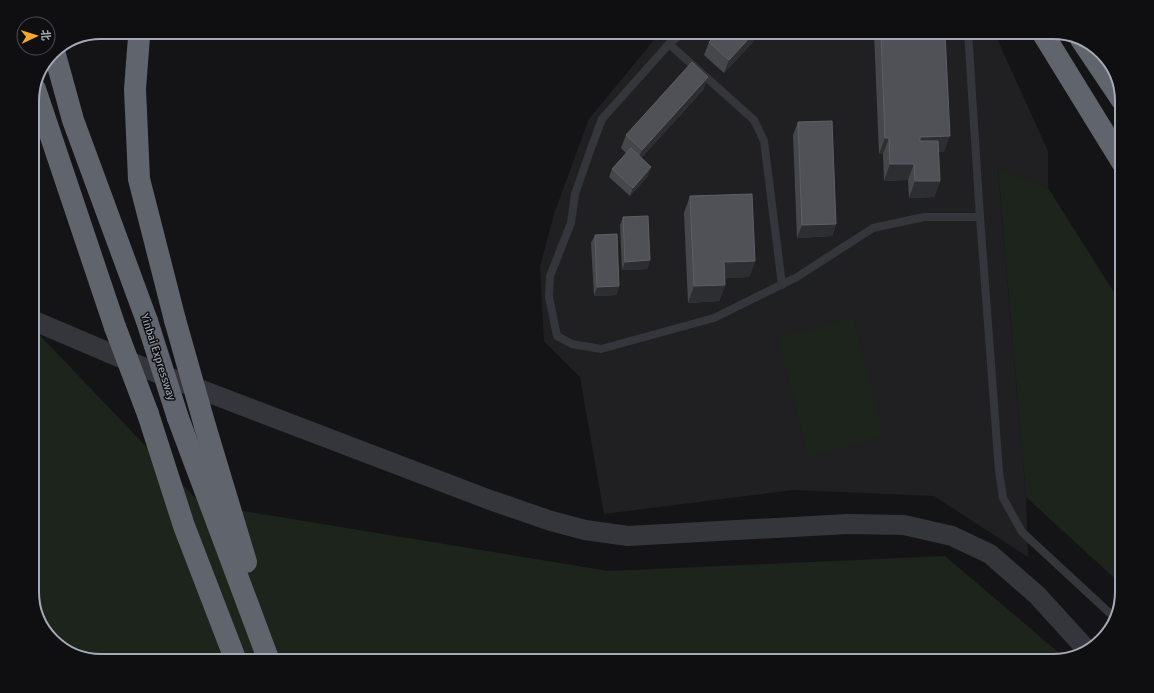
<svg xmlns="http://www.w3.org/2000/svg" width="1154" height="693" viewBox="0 0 1154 693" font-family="'Fira Sans','Noto Sans SC',sans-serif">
  <rect width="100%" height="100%" fill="#141416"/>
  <path fill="#202023" d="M994,32l54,119v37l-50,-19 28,328 2,60 -94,-61 -141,-6 -189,24 -24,-137 -36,-36 -4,-74 14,-53 35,-95 70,-85z"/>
  <g fill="#1c241c">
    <path d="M998,168l50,20 74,117v280l-96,-88z"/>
    <path d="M853,318l31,119 -75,20 -31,-119z"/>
    <path d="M32,327l169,177 407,67 337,-15 120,102 -11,3h-953l-35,-9 -25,-25 -9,-30z"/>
  </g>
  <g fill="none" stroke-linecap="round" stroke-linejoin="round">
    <g stroke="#35363b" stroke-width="8">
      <path d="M968,32l12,185 19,254 4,27 19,34 93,86"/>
      <path d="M681,34l-12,10 -67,75 -12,32 -15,43 -4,29 -21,53 -1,21 8,39 15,8 29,5 113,-31 83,-41 76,-49 51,-11h56"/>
      <path d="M669,44l85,76 10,21 18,144"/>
    </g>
    <path stroke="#35363b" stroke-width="20" d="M32,320l120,51 338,129 61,21 34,9 43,6 220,-12 56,1 48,11 38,18 47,41 51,56"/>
    <g stroke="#60646c" stroke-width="22">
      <path d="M1042,32l80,130"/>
      <path d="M139,37l-4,52 4,90 36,141"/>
      <path d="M1081,39l41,61"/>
      <path d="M54,51l19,69 74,201"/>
      <path d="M35,89l80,238"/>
      <path d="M148,414l36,112 52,135"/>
      <path d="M178,418l91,243"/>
      <path d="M205,426l41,136"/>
    </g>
    <g stroke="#60646c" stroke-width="22">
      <path d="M175,320l30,106"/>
      <path d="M147,321l31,97"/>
      <path d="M115,327l33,87"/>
    </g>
  </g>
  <g fill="#45474b">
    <path d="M874,33h71l-1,119h-6l2,29 -6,16 -25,1 -1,-18 -24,1 -1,-27h-4z"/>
    <path d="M717,34h43l-36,39 -20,-18 5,-13z"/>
    <path d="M708,77l-5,13 -62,68 7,18 -18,20 -21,-19 3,-8 14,-16 -5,-5 5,-13z"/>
    <path d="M798,122l38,102 -4,12 -35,2 -4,-103z"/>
    <path d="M690,196l65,65 -6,16 -24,1v7l-6,16 -31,2 -4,-90z"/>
    <path d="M623,217l27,43 -3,9 -25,1 -2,-45z"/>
    <path d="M595,235l24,51 -3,9 -22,1 -3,-53z"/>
  </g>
  <g fill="#2d2e31">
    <path d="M753,34h7l-36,39 5,-13z"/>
    <path d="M708,77l-5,13 -66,72 5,-12z"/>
    <path d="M950,136l-6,16 -30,1 6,-16z"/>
    <path d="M885,138h4l-6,16h-4z"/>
    <path d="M890,164h24l-6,16 -24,1z"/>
    <path d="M651,167l-3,9 -18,20 3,-8z"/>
    <path d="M915,181h25l-6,16 -25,1z"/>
    <path d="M836,224l-4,12 -35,2 5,-13z"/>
    <path d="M650,260l-3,9 -25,1 3,-8z"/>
    <path d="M755,261l-6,16 -31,2 6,-17z"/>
    <path d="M725,285l-6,16 -31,2 6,-17z"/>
    <path d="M619,286l-3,9 -22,1 3,-9z"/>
  </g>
  <g fill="#505157" stroke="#5d5f66">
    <path d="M881,33h64l5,103 -30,1v4h18l2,40h-25l-1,-17h-24l-1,-26h-4z"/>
    <path d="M717,34h36l-24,26 -20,-18z"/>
    <path d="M692,62l16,15 -66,73 -16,-15z"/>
    <path d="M832,121l4,103 -34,1 -4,-103z"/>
    <path d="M631,148l20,19 -18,21 -21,-19z"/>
    <path d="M752,194l3,67 -31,1 1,23 -31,1 -4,-90z"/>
    <path d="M648,216l2,44 -25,2 -2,-45z"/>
    <path d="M617,234l2,52 -22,1 -2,-52z"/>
  </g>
  <g text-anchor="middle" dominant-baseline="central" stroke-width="3" stroke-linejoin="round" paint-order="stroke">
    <g font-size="11" fill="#a5abb6" stroke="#0f0f11">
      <text transform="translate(158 357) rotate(72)">Yinbai Expressway</text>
    </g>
  </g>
  <path d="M0 0H1154V693H0ZM101 39H1053A62 62 0 0 1 1115 101V592A62 62 0 0 1 1053 654H101A62 62 0 0 1 39 592V101A62 62 0 0 1 101 39Z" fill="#0f0f11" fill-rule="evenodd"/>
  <path fill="none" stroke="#a5abb6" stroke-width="2" d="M101 39H1053A62 62 0 0 1 1115 101V592A62 62 0 0 1 1053 654H101A62 62 0 0 1 39 592V101A62 62 0 0 1 101 39Z"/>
  <g transform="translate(36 36) rotate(86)"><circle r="19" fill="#0f0f11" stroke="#4b4d53"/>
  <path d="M0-3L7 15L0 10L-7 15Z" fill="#f6a92b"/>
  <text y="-6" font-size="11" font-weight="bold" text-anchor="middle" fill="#a5abb6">北</text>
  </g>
</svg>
